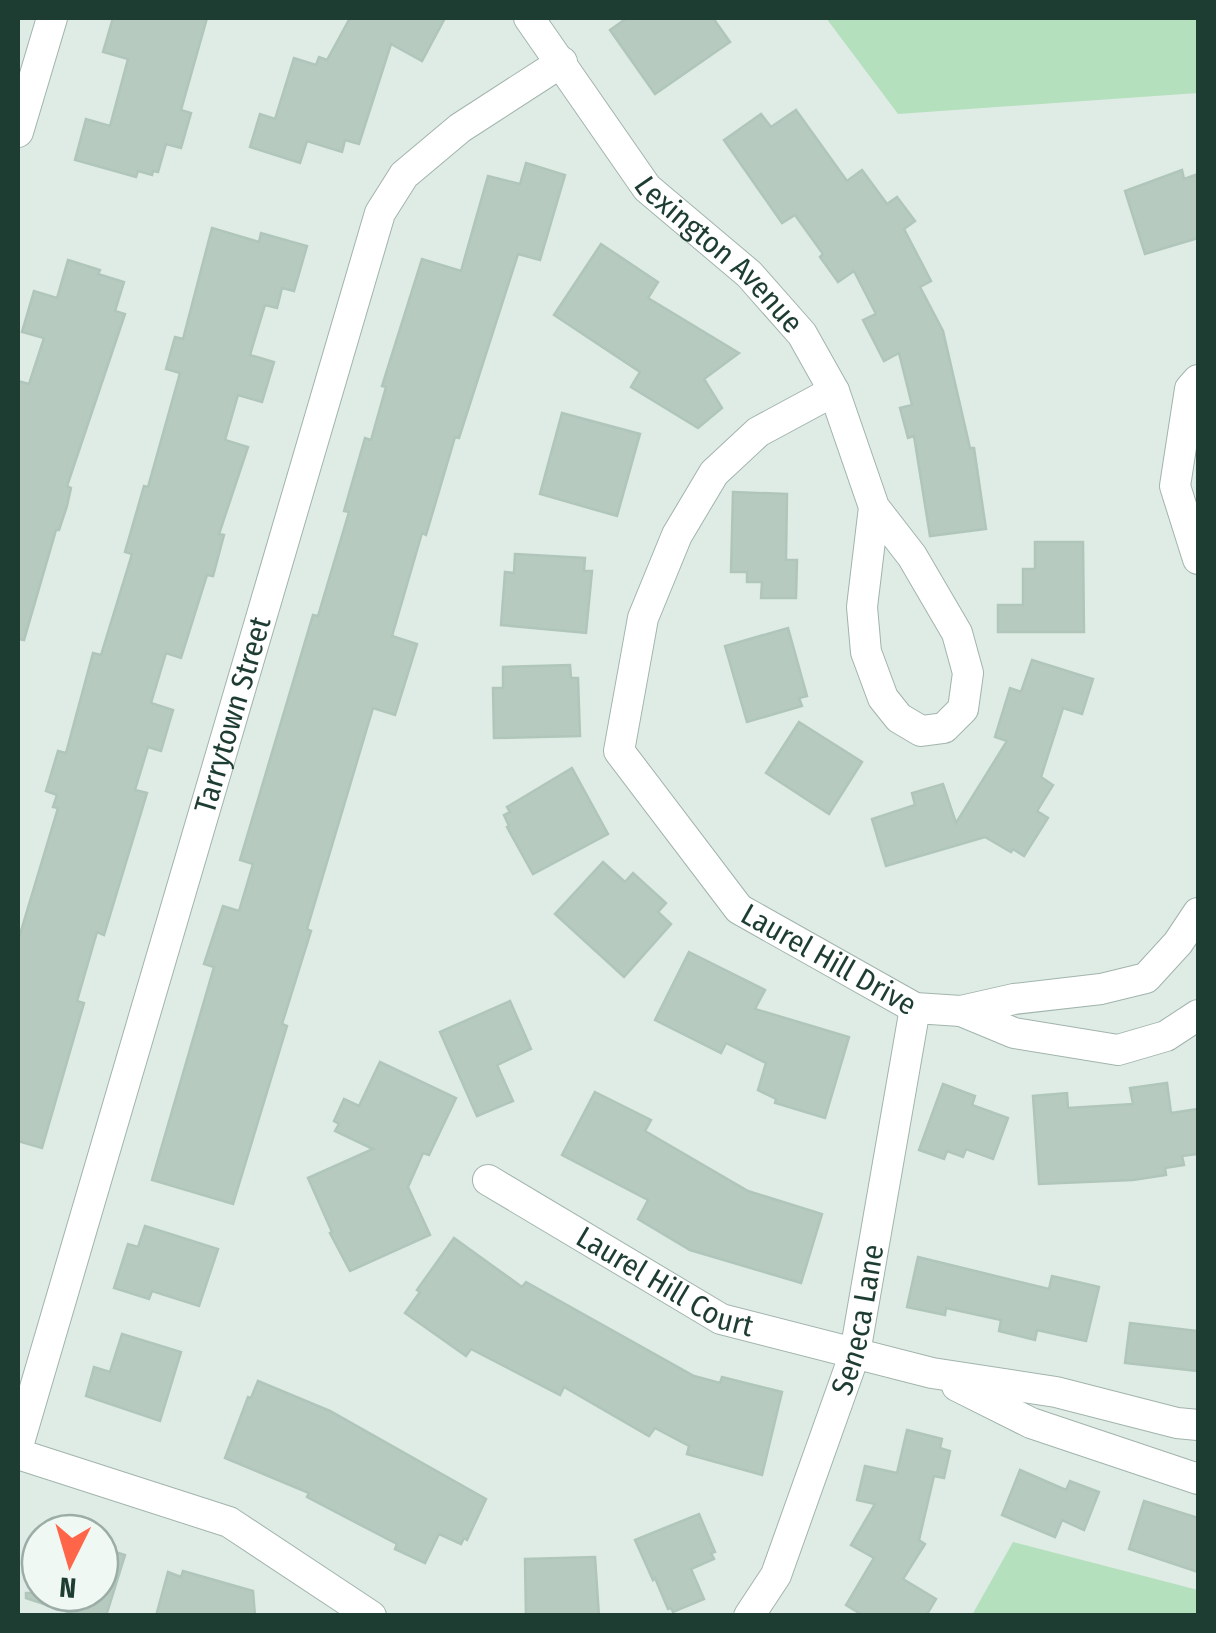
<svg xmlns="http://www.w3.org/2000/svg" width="1216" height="1633" viewBox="0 0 1216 1633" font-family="'Fira Sans Condensed',sans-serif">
  <rect width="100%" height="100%" fill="#dfece5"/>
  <g fill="#b5e0bd">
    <path d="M826,18h372v75l-300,21z"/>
    <path d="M1013,1542l185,48v25h-226z"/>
  </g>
  <g fill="#b7cac0" stroke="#b0c6bb" stroke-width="2.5">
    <path d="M113,18h94l-26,92 10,3 -10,35 -15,-4 -8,28 -5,-1 -1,4 -14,-4 -2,6 -61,-17 11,-41 24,7 18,-67 -25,-7z"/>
    <path d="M350,18h95l-23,43 -31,-17 -32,100 -14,-4 -3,12 -35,-11 -7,22 -50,-16 10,-33 15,5 19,-61 22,7 3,-8 8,3z"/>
    <path d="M627,18h86l17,24 -75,52 -45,-64z"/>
    <path d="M796,110l51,71 15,-11 25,34 10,-7 18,24 -11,8 27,52 -11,6 23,44 27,117h4l12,81 -56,7 -16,-100 -6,2 -8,-30 12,-3 -13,-52 -15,8 -21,-41 13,-6 -22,-43 -16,11 -18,-25 3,-3 -28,-39 -13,8 -58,-83 37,-26 10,13z"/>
    <path d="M526,163l39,12 -25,85 -22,-6 -59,184 -4,-1 -29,98 -4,-2 -30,103 25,8 -22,71 -22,-7 -66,221 4,2 -29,93 5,2 -54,178 -81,-24 62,-213 -10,-3 19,-58 16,5 14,-47 -13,-4 73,-245 5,1 31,-104 -5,-1 21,-73 6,2 15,-53 -4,-1 40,-127 39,12 27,-95 32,8z"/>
    <path d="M1182,170l2,9 14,-5v64l-53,16 -20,-63z"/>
    <path d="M212,228l47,14 2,-9 46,13 -13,45 -12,-3 -5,20 -12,-3 -15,50 24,7 -12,40 -24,-7 -13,45 23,7 -29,87 5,1 -11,41 -6,-1 -26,83 -15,-5 -15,50 22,7 -12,41 -13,-4 -13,43 12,3 -43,142 -7,-3 -20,69 7,2 -42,145 -24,-7v-200l40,-133 -5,-1 4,-12 -11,-4 12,-40 8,2 27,-100 8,2 31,-101 -7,-2 19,-66 4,1 32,-114 -14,-4 9,-32 8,2z"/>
    <path d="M601,244l57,38 -10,16 91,55 -35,26 18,29 -24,20 -67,-41 9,-15 -86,-57z"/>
    <path d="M68,260l32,10 -2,4 26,8 -9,29 10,3 -58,172 4,2 -4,18 -8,24h-3l-32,110 -6,-1v-258l11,3 15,-46 -22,-6 12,-41 23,7z"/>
    <path d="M562,413l78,21 -23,82 -77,-22z"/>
    <path d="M733,492l54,2 -1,66h11l-1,38h-35l1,-16h-15v-10h-16z"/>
    <path d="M1035,542h48l1,90h-86v-27h25v-36h12z"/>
    <path d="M515,554l70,4 -1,13h8l-6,62 -85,-8 4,-53 9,1z"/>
    <path d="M788,628l19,68 -8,2 3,8 -55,16 -22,-76z"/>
    <path d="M1032,660l61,19 -11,35 -19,-6 -22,69 12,8 -16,26 11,7 -24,38 -11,-7 -2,3 -26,-15 -99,29 -14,-47 43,-14 -3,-12 31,-9 13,39 51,-82 -12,-4 15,-49 11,4z"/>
    <path d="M570,665l1,13h7l2,58 -86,2 -1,-50h10v-21z"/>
    <path d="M799,722l63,40 -33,52 -63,-41z"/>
    <path d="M572,768l36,66 -75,40 -26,-47 2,-1 -5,-11 6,-3 -3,-5z"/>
    <path d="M603,862l22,20 8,-9 33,30 -8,9 13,12 -47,53 -69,-63z"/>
    <path d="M689,952l76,38 -10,19 94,28 -24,81 -50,-15 1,-4 -18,-9 8,-27 -40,-20 -5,10 -66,-33z"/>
    <path d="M510,1001l21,48 -34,16 16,36 -36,15 -37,-84z"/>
    <path d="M380,1062l76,36 -27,57 -6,-2 -15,34 22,48 -80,36 -20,-38 2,-1 -24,-54 65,-29 -38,-18 4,-7 -5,-3 10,-22 15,7z"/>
    <path d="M1167,1083l4,30 27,-4v45l-16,2 2,9 -19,3 1,7 -33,5 -94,4 -6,-88 34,-3 1,15 65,-4 -3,-16z"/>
    <path d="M943,1084l32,12 -3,9 36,13 -15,41 -27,-10 -3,8 -16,-6 -3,8 -25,-9z"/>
    <path d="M595,1092l56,28 -6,11 103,60 74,23 -21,69 -111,-33 -52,-31 10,-19 -86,-45z"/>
    <path d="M145,1226l73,23 -19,57 -47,-15 -3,8 -35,-11 14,-44 10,3z"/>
    <path d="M454,1238l68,49 4,-5 168,94 26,7 2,-6 60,15 -20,83 -75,-21 2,-8 -34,-18 -6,8 -85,-49 -4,8 -89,-46 -5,7 -61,-43 15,-21 -3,-2z"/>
    <path d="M918,1257l131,32 3,-13 47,11 -13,54 -49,-11 -2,10 -36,-9 2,-11 -55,-12 -1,7 -38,-8z"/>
    <path d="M1130,1323l68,8v40l-73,-8z"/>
    <path d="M122,1334l59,18 -21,69 -74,-25 8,-29 16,5z"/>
    <path d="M258,1381l72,30 156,88 -19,41 -3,-2 -3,6 -22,-10 -14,29 -30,-14 2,-5 -90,-47 2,-4 -84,-35 23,-61 3,1z"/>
    <path d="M907,1430l35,9 -2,9 10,3 -6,27 -10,-2 -15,64 6,4 -22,35 33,20 -10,17h-62l-18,-11 28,-47 -23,-13 24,-41 -18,-4 8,-34 32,7z"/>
    <path d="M1020,1470l46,20 4,-9 29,11 -15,38 -22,-10 -7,17 -53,-22z"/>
    <path d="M1144,1501l54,17v54l-69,-23z"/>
    <path d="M699,1514l16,38 -4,1 3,6 -23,10 13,30 -31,13 -2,-4 -3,1 -13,-31 -2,2 -18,-40z"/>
    <path d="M100,1547l25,8 -19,61h-26l-54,-18v-5h74z"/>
    <path d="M595,1557l4,59h-73l-1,-57z"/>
    <path d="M183,1571l70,20 2,25h-99l12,-44 13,5z"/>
  </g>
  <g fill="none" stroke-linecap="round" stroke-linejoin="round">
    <defs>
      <g id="street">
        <path id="s1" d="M529,18l118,170 102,86 53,60 32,57 40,116 38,49 45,77 11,40 -5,36 -19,19 -23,3 -22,-13 -16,-20 -17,-46 -4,-45 12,-100"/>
        <path d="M18,132l34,-114"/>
        <path d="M1198,380l-8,9 -15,97 23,73"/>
        <path id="s2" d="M834,391l-76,41 -44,41 -37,62 -34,83 -24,133 120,158 176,99 46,3 53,22 104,17 48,-14 32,-21"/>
        <path d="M961,1011l53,-12 87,-10 45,-11 32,-35 20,-30"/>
        <path id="s3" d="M488,1180l233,139 211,54 124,19 121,31 21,2"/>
        <path d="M957,1386l74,37 167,56"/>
        <path id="s4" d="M18,1446l362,-1233 24,-38 56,-47 102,-66"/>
        <path d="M18,1454l211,68 142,94"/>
        <path id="s5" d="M749,1616l27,-41 79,-222 60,-345"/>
      </g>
    </defs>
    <use href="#street" stroke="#a1b4ac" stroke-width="32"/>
    <use href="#street" stroke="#fff" stroke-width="30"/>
  </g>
  <g text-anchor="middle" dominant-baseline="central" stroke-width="9" stroke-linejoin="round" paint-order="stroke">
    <g font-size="30" fill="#1e3d32" stroke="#eff8f3">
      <text stroke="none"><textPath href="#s1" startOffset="305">Lexington Avenue</textPath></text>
      <text stroke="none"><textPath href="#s4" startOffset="762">Tarrytown Street</textPath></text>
      <text stroke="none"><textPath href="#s2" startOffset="745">Laurel Hill Drive</textPath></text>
      <text stroke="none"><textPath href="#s3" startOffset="205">Laurel Hill Court</textPath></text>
      <text stroke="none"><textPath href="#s5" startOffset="318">Seneca Lane</textPath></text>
    </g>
  </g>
  <rect width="1216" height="1633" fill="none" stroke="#1e3d32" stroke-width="40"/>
  <g transform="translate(70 1563) rotate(185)"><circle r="48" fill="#eff8f3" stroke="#9bada6" stroke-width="2.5"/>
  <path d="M0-8L18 38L0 25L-18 38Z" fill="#ff6649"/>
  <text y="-15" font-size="28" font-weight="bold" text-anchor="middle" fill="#1e3d32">N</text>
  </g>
</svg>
